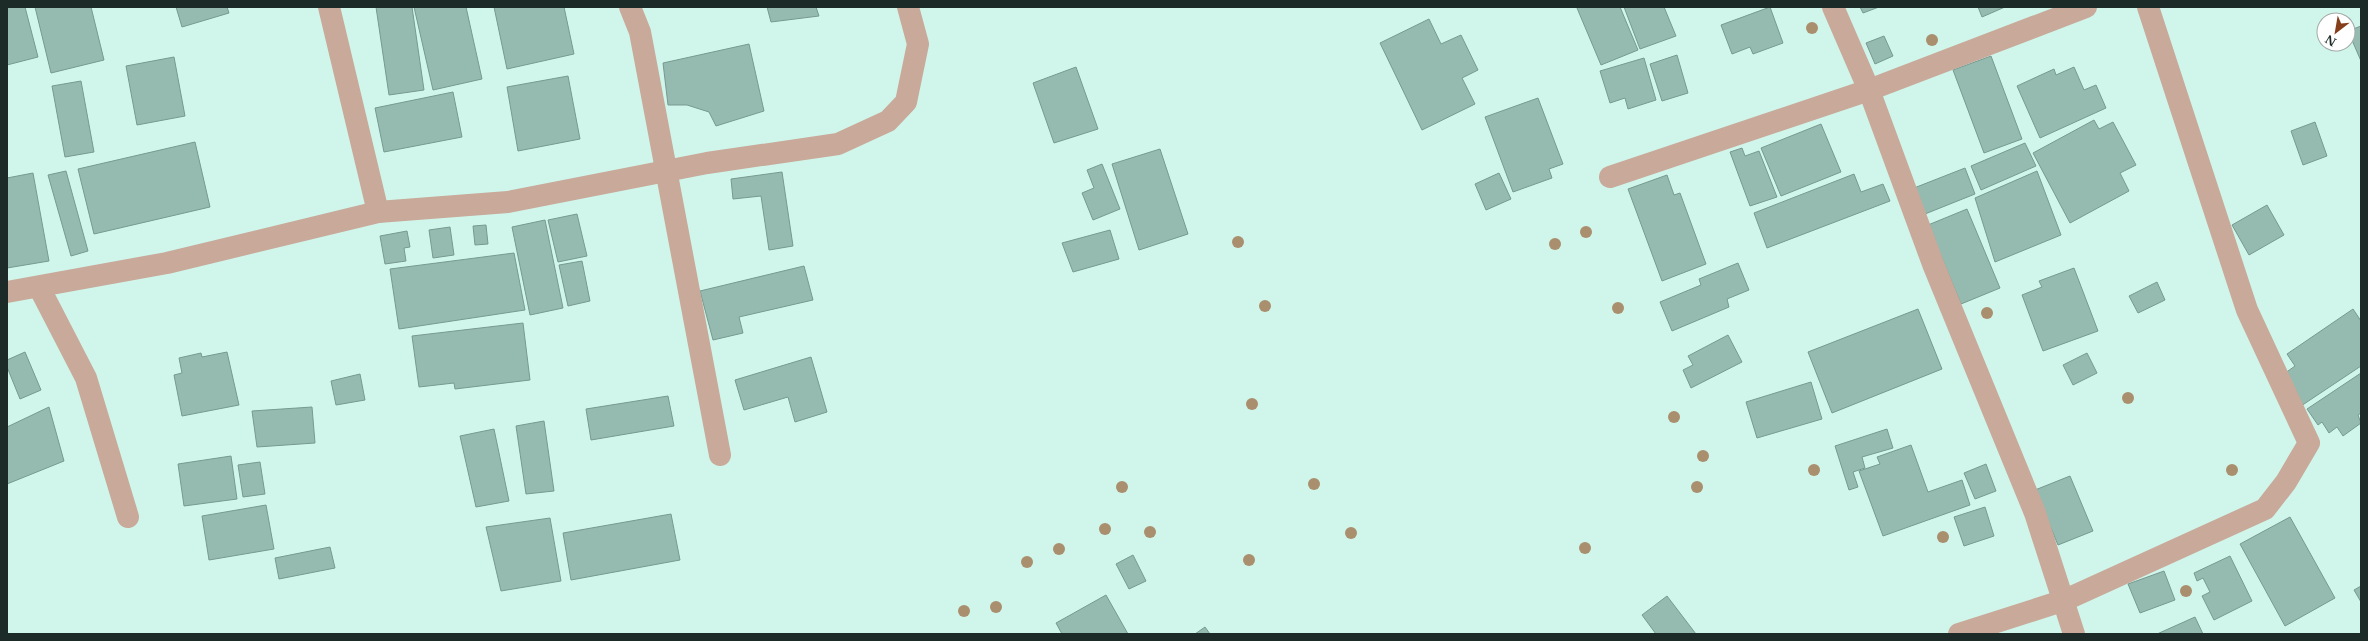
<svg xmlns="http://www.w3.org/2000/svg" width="2368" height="641" viewBox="0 0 2368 641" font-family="'Libre Baskerville',serif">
  <rect width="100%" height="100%" fill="#d0f6eb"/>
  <g fill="#95bab0" stroke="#779a90">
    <path d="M7,7h18l13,50 -31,8z"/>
    <path d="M35,7h56l13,53 -53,13z"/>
    <path d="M176,7h51l2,6 -47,14z"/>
    <path d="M376,7h36l12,83 -35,5z"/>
    <path d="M414,7h52l16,72 -49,11z"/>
    <path d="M494,7h70l10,47 -67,15z"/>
    <path d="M767,7h49l3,9 -48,6z"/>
    <path d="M1579,7h41l18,43 -37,15 -24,-57z"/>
    <path d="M1624,7h40l12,29 -36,13z"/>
    <path d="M1770,7l13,36 -30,11 -3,-7 -18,7 -11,-29z"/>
    <path d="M1860,7h19l-16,6z"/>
    <path d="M1978,7h27l-23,10z"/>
    <path d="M1429,19l12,25 20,-9 17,35 -16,8 13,26 -53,26 -42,-87z"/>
    <path d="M2361,26v35l-13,-30z"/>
    <path d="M1884,36l9,20 -18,8 -9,-21z"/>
    <path d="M749,44l15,67 -48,15 -7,-14 -22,-7h-19l-5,-42z"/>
    <path d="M1677,55l11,38 -26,8 -12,-37z"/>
    <path d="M1991,56l31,83 -38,14 -31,-83z"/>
    <path d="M174,57l11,59 -48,9 -11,-59z"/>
    <path d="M1644,58l12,42 -28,9 -3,-11 -15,5 -10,-32z"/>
    <path d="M1076,67l22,62 -44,14 -21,-60z"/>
    <path d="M2074,67l10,23 12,-5 10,23 -66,30 -23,-52 37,-17 2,6z"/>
    <path d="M568,76l12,63 -62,12 -11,-64z"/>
    <path d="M81,81l13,71 -29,5 -13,-71z"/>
    <path d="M453,92l9,45 -78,15 -9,-44z"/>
    <path d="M1538,98l25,66 -14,5 3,9 -39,14 -28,-75z"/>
    <path d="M2094,120l5,9 14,-7 23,43 -16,8 9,18 -59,32 -37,-70z"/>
    <path d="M2315,122l12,34 -24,9 -12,-34z"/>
    <path d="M1821,124l20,48 -60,24 -20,-48z"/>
    <path d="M195,142l15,65 -116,27 -16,-65z"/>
    <path d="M2025,143l11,23 -55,24 -10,-24z"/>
    <path d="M1742,148l3,8 14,-5 18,46 -27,9 -20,-54z"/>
    <path d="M1160,149l28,85 -49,16 -27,-86z"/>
    <path d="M1102,164l18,45 -27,11 -11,-27 12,-5 -7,-18z"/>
    <path d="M1965,168l10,26 -50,20 -11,-26z"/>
    <path d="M66,171l22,80 -17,5 -23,-81z"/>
    <path d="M2037,171l24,64 -66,27 -20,-64z"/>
    <path d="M782,172l11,74 -24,4 -8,-54 -28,3 -2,-20z"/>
    <path d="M33,173l16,88 -42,7v-90z"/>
    <path d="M1499,173l12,26 -25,11 -11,-26z"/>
    <path d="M1854,174l7,18 22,-8 7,17 -123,47 -13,-35z"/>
    <path d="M1667,175l7,20 6,-2 26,71 -44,17 -34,-92z"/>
    <path d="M2267,205l17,30 -35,20 -17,-30z"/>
    <path d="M1967,209l33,79 -39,16 -33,-79z"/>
    <path d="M577,214l10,42 -29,6 -10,-42z"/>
    <path d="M545,220l18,88 -33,7 -18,-88z"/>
    <path d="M486,225l2,19 -13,1 -2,-19z"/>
    <path d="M450,227l4,28 -21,3 -4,-28z"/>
    <path d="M1110,230l9,29 -46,13 -11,-29z"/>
    <path d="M407,231l3,16 -6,1 2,13 -21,3 -5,-28z"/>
    <path d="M514,253l11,57 -126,19 -9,-60z"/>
    <path d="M582,261l8,40 -22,5 -9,-41z"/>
    <path d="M1738,263l11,27 -22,9 2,8 -57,24 -12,-29 41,-17 -2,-6z"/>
    <path d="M804,266l9,34 -74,17 4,16 -30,7 -13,-49z"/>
    <path d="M2074,268l24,63 -55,20 -21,-56 20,-8 -3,-6z"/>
    <path d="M2157,282l8,18 -27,13 -9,-17z"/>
    <path d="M1918,309l24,60 -110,44 -24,-61z"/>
    <path d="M2353,309l8,12v45l-60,40 -20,-30 14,-10 -8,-12z"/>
    <path d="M523,323l7,57 -75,9 -1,-6 -35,4 -7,-51z"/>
    <path d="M1728,335l14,27 -51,26 -8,-18 10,-5 -5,-9z"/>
    <path d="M25,352l16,38 -21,9 -13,-32v-7z"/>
    <path d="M227,352l12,53 -57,11 -8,-41 8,-2 -3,-15 22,-5 1,4z"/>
    <path d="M2087,353l10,20 -24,12 -10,-20z"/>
    <path d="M811,357l16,55 -32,10 -7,-25 -44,13 -9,-30z"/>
    <path d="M2361,373v40l-3,2 3,8 -18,13 -6,-9 -8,6 -7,-11 -4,3 -11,-16z"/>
    <path d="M360,374l5,26 -29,5 -5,-24z"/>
    <path d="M1811,382l11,37 -65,19 -11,-36z"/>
    <path d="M668,396l6,30 -83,14 -5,-31z"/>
    <path d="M49,407l15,54 -57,23v-57z"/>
    <path d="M312,407l3,36 -58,4 -5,-36z"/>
    <path d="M544,421l10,70 -28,3 -10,-68z"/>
    <path d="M494,429l15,72 -33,6 -16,-71z"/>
    <path d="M1887,429l6,19 -31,9 3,11 -12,4 5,15 -9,3 -14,-44z"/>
    <path d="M1911,445l17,47 34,-12 8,25 -87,31 -24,-65 21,-7 -3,-7z"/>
    <path d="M231,456l6,43 -53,7 -6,-42z"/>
    <path d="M260,462l5,32 -22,3 -5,-32z"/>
    <path d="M1986,464l10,27 -21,8 -11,-26z"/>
    <path d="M2070,476l23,55 -35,14 -23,-55z"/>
    <path d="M266,505l8,44 -65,11 -7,-44z"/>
    <path d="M1985,507l9,29 -30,10 -10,-29z"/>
    <path d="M671,514l9,46 -109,20 -8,-47z"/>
    <path d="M2290,517l45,81 -50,28 -45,-82z"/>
    <path d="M550,518l11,63 -60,10 -15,-64z"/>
    <path d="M330,547l5,21 -56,11 -4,-21z"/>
    <path d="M1133,555l13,26 -17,8 -13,-25z"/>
    <path d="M2230,556l22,45 -38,19 -12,-24 8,-4 -7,-14 -6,3 -3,-8z"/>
    <path d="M2164,571l11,29 -35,13 -12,-29z"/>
    <path d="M2361,586v16l-7,-12z"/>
    <path d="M1106,595l22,39h-66l-6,-11z"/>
    <path d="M1667,596l29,38h-40l-14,-19z"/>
    <path d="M2195,617l8,17h-46z"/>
    <path d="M1205,627l5,7h-15z"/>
  </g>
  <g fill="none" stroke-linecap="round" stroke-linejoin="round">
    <g stroke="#c8a99a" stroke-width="22">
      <path d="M329,7l49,205"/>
      <path d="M630,7l10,25 80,423"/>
      <path d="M1833,7l36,83 64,174 102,249 39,121"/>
      <path d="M1610,177l259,-87 217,-83"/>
      <path d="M39,287l47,91 42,139"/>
      <path d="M7,292l160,-29 211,-51 130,-10 199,-39 131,-19 50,-23 18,-19 12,-58 -10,-37"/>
      <path d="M1959,634l106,-34 200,-91 21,-27 23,-39 -62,-133 -99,-303"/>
    </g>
  </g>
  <g fill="#aa8f6e">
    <circle cx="1812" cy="28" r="6"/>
    <circle cx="1932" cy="40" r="6"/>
    <circle cx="1586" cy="232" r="6"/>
    <circle cx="1238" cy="242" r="6"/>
    <circle cx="1555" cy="244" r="6"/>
    <circle cx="1265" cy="306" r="6"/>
    <circle cx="1618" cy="308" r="6"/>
    <circle cx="1987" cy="313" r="6"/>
    <circle cx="2128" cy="398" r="6"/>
    <circle cx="1252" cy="404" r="6"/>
    <circle cx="1674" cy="417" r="6"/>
    <circle cx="1703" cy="456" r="6"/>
    <circle cx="1814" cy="470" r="6"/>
    <circle cx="2232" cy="470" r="6"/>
    <circle cx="1314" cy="484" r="6"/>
    <circle cx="1122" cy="487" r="6"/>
    <circle cx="1697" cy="487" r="6"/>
    <circle cx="1105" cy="529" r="6"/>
    <circle cx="1150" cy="532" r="6"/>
    <circle cx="1351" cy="533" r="6"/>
    <circle cx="1943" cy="537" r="6"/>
    <circle cx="1585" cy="548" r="6"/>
    <circle cx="1059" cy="549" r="6"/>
    <circle cx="1249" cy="560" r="6"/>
    <circle cx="1027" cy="562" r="6"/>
    <circle cx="2186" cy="591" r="6"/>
    <circle cx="996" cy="607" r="6"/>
    <circle cx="964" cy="611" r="6"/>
  </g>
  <rect width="2368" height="641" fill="none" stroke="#1c2b27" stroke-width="16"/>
  <g transform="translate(2336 32) rotate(211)"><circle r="19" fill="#ffffff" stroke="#a4aaa9"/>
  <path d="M0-3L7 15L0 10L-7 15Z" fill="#853f1a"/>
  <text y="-6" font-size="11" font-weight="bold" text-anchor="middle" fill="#1c2b27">N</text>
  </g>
</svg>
